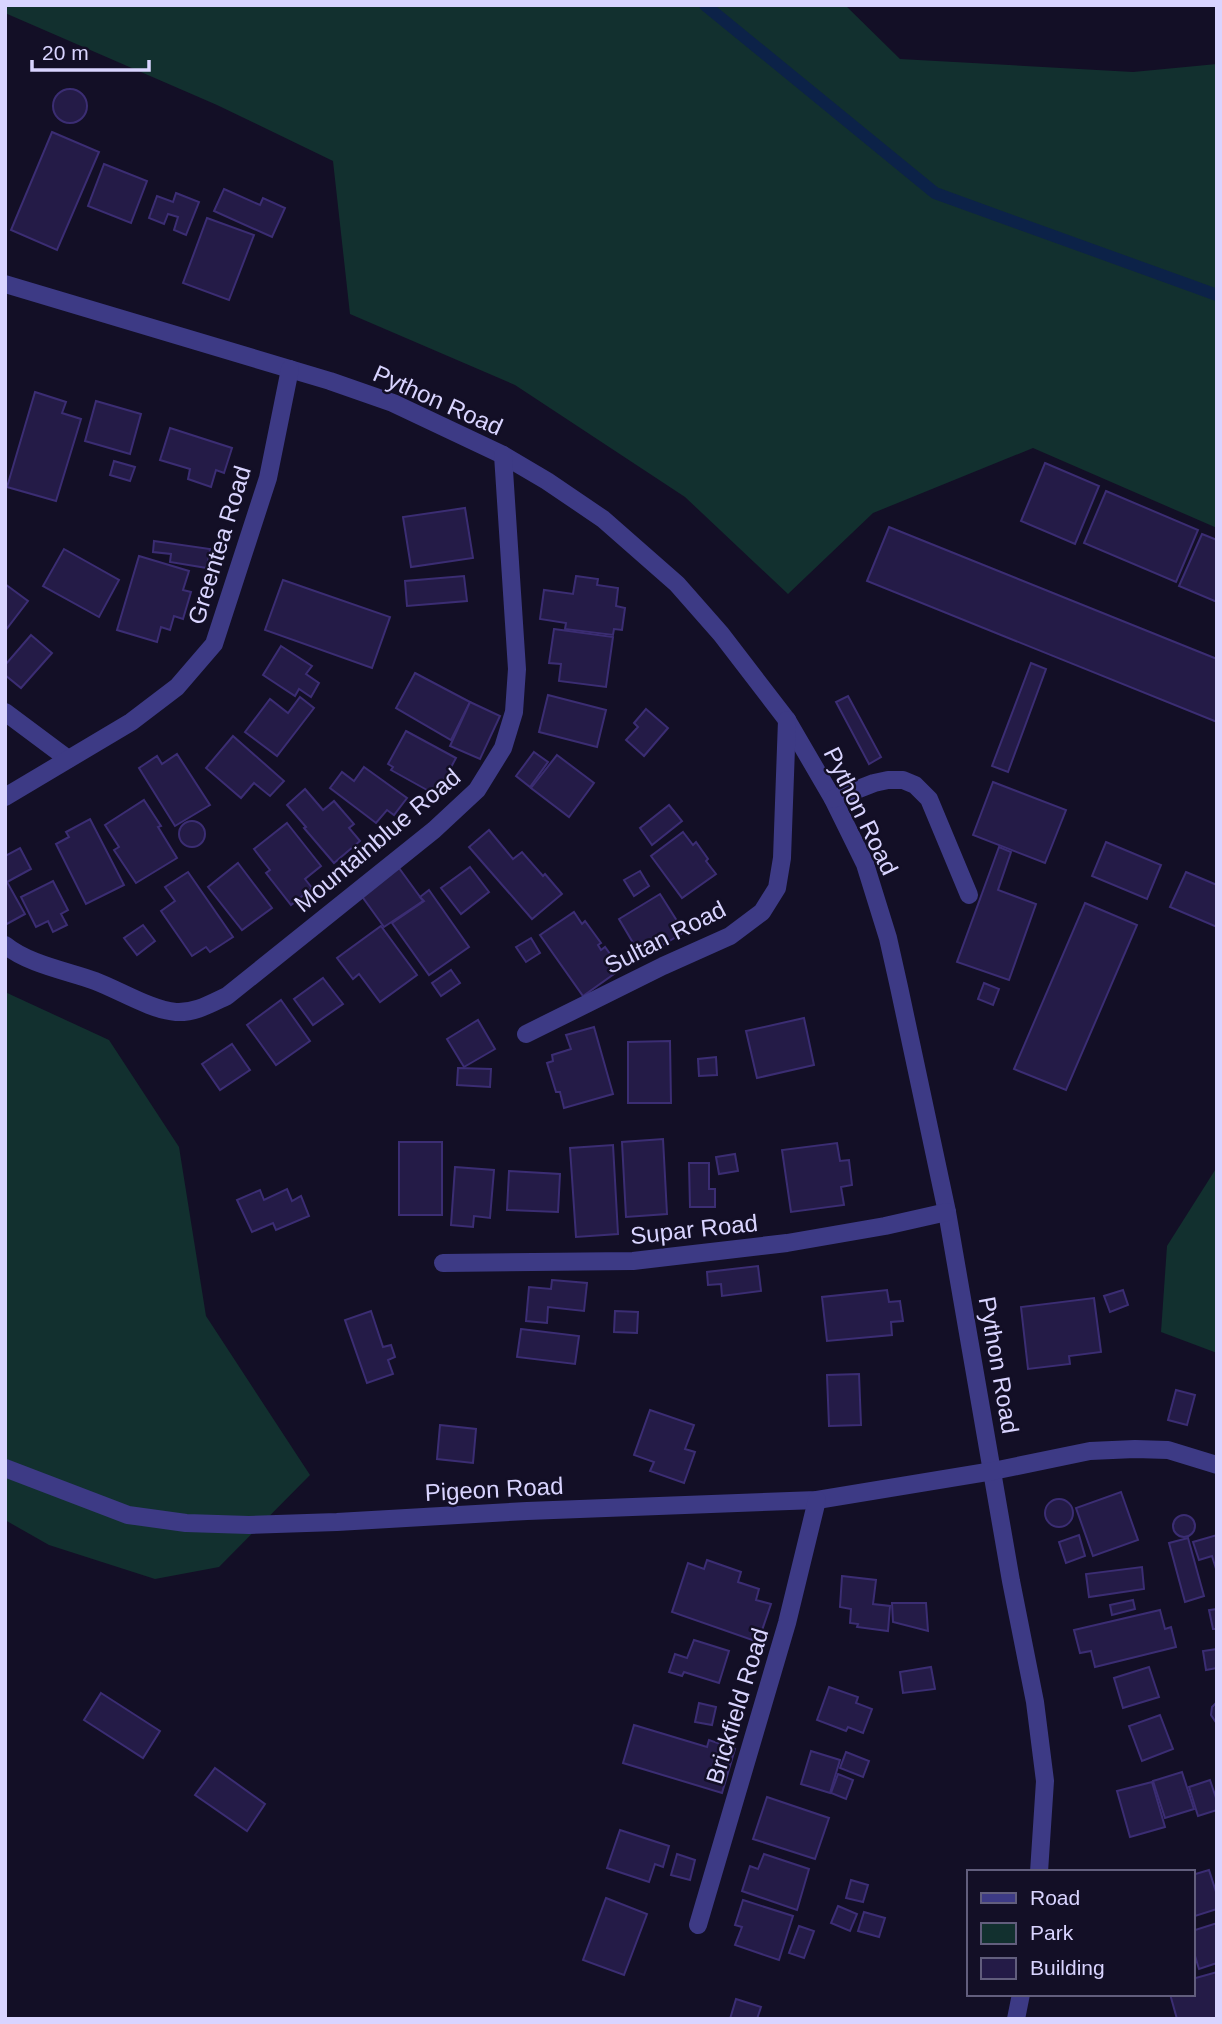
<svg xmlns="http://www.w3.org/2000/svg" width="1222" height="2024" viewBox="0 0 1222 2024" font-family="Helvetica,sans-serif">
  <rect width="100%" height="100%" fill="#130f26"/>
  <g fill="#12302f">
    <path d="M5,5h840l55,54 233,13 84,-8v464l-184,-80 -160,65 -85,81 -103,-97 -170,-112 -165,-71 -17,-153 -116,-56 -212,-92z"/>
    <path d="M5,992l104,48 70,107 27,169 104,159 -91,92 -64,12 -106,-34 -44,-25z"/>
    <path d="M1217,1167v186l-56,-21 6,-86z"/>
  </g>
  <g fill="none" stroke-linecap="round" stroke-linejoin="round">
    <path stroke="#0c2248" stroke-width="12" d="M705,5l230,188 282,102"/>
  </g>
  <g fill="#241b47" stroke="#3b2d73" stroke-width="2">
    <circle cx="70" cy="106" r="17"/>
    <path d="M52,132l47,20 -42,98 -46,-20z"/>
    <path d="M104,164l43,17 -16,42 -43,-17z"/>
    <path d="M224,189l36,16 3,-7 22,10 -13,29 -58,-26z"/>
    <path d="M176,193l23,9 -13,33 -12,-5 4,-13 -10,-3 -4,10 -15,-6 8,-22 16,6z"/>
    <path d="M207,218l47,17 -25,65 -46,-17z"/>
    <path d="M35,392l31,10 -4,11 19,6 -25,82 -49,-14z"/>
    <path d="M96,401l45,13 -11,40 -45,-13z"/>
    <path d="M170,428l62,20 -8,25 -8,-3 -5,17 -23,-8 2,-10 -30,-9z"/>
    <path d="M114,461l21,6 -5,14 -20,-6z"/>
    <path d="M1045,463l54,23 -24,58 -54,-23z"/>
    <path d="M1106,491l92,39 -22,52 -92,-39z"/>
    <path d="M465,508l8,50 -62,9 -8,-50z"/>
    <path d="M889,527l328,132v63l-350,-141z"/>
    <path d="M1202,534l15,6v62l-38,-16z"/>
    <path d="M154,541l56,8 -3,19 -37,-6 1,-8 -18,-2z"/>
    <path d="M64,549l55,31 -20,37 -56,-31z"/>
    <path d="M139,556l50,15 -6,19 8,2 -8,27 -9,-3 -4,14 -9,-3 -4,15 -40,-12z"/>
    <path d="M464,576l3,25 -60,5 -2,-25z"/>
    <path d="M576,576l22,3 -1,6 21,3 -2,18 9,2 -3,22 -8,-1 -1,6 -48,-6 1,-6 -26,-4 4,-29 29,4z"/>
    <path d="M283,580l107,37 -18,51 -107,-38z"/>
    <path d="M5,584l23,17 -23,30z"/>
    <path d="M554,629l59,8 -7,50 -47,-6 2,-17 -12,-1z"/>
    <path d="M31,635l21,18 -31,35 -16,-13v-10z"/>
    <path d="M281,646l31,20 -6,8 13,9 -8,14 -12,-8 -4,7 -32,-21z"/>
    <path d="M1031,663l15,6 -38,103 -16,-6z"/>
    <path d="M415,673l55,29 -19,38 -55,-32z"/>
    <path d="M548,695l58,15 -9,37 -58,-15z"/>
    <path d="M848,696l33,61 -12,7 -33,-62z"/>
    <path d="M300,697l14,11 -37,48 -32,-24 25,-33 18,14z"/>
    <path d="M470,702l30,14 -20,43 -30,-13z"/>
    <path d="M646,709l22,19 -24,28 -18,-16 12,-13 -4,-4z"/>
    <path d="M406,731l50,27 -20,37 -45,-25 2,-3 -5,-3z"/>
    <path d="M233,736l51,45 -14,15 -16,-13 -13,15 -35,-30z"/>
    <path d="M534,752l14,10 -18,25 -14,-11z"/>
    <path d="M177,754l33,51 -35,21 -36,-58 18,-12 5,8z"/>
    <path d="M557,755l37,28 -25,34 -38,-29z"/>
    <path d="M364,767l43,31 -13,17 -7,-5 -11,13 -46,-35 12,-16 12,9z"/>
    <path d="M993,782l73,28 -21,53 -72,-28z"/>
    <path d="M305,789l18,21 11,-9 20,23 -5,4 11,13 -26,22 -30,-35 2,-1 -19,-22z"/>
    <path d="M144,800l17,26 -3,1 19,31 -41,25 -22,-33 5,-3 -14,-22z"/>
    <path d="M669,805l13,16 -30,24 -12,-17z"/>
    <path d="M90,819l34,66 -38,19 -30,-60 13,-7 -3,-5z"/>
    <circle cx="192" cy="834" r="13"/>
    <path d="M287,823l34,43 -16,13 7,9 -21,17 -25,-32 4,-3 -16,-21z"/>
    <path d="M489,830l24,29 9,-7 21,24 2,-2 17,20 -30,25 -63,-72z"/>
    <path d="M683,832l10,13 3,-3 12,17 -2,2 10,13 -34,24 -31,-42z"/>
    <path d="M1106,842l55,23 -14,34 -55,-23z"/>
    <path d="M999,847l12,5 -13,38 38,14 -27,76 -52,-18z"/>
    <path d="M20,848l11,21 -24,13 18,32 -20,11v-69z"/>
    <path d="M238,863l34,45 -30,22 -34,-43z"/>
    <path d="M470,867l19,25 -28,22 -20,-26z"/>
    <path d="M399,868l24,33 -39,26 -23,-32z"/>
    <path d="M640,871l9,15 -15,10 -10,-16z"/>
    <path d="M188,872l45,65 -23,15 -4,-5 -14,9 -31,-45 14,-10 -10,-14z"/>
    <path d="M1186,872l31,13v42l-47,-20z"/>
    <path d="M53,881l15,29 -7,4 6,11 -14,7 -5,-11 -12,6 -15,-30z"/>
    <path d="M429,890l40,57 -40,28 -37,-52 32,-22 -4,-4z"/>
    <path d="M660,894l24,38 -42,26 -23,-39z"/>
    <path d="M1085,903l52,22 -71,165 -52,-21z"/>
    <path d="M574,912l8,12 3,-3 16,22 -3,2 3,5 4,-3 16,22 -38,27 -43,-61z"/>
    <path d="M143,925l12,16 -18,14 -13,-17z"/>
    <path d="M381,926l36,49 -37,27 -21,-28 -6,5 -16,-21z"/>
    <path d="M531,938l9,15 -14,9 -10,-15z"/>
    <path d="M451,970l9,13 -19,13 -9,-13z"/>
    <path d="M323,978l20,26 -30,21 -19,-26z"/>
    <path d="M984,983l15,6 -6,16 -15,-6z"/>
    <path d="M281,1000l29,41 -34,24 -29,-40z"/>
    <path d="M804,1018l10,47 -57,13 -11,-47z"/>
    <path d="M478,1020l17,29 -31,18 -17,-28z"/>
    <path d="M594,1027l19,67 -49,14 -4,-16h-4l-9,-29 6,-2 -1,-6 19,-6 -5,-14z"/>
    <path d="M670,1041l1,62h-43v-61z"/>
    <path d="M232,1044l18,26 -30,20 -18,-26z"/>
    <path d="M716,1057l1,18 -18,1 -1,-17z"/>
    <path d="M458,1068l33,1 -1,18 -33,-2z"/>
    <path d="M663,1139l4,75 -41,3 -4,-75z"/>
    <rect x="399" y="1142" width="43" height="73"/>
    <path d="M837,1143l3,18 9,-1 3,25 -11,2 3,18 -53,7 -9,-62z"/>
    <path d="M613,1145l5,89 -42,3 -6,-89z"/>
    <path d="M735,1154l3,17 -19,3 -3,-17z"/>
    <path d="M689,1163h20v26h6v18h-25z"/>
    <path d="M455,1167l39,3 -4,48 -16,-2 -1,11 -22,-2z"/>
    <path d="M509,1171l51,3 -2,38 -51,-2z"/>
    <path d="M287,1189l5,12 9,-5 8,20 -33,14 -3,-7 -21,9 -15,-32 23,-10 4,10z"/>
    <path d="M758,1266l3,25 -39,5 -1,-12 -13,1 -1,-13z"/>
    <path d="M552,1280l35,3 -3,28 -36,-4 -1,16 -21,-2 3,-34 22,2z"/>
    <path d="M887,1290l2,12 11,-1 3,20 -12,1 1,13 -65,6 -5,-44z"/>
    <path d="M1123,1290l5,15 -18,7 -6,-16z"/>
    <path d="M1094,1298l7,54 -32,4 1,8 -42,5 -7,-62z"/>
    <path d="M371,1311l12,36 8,-2 4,12 -7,3 5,14 -26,9 -22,-63z"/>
    <path d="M615,1311l23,1 -1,21 -23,-1z"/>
    <path d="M521,1329l58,7 -4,28 -58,-7z"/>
    <path d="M859,1374l2,51 -32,1 -2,-51z"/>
    <path d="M1176,1390l19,5 -8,30 -19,-5z"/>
    <path d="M650,1410l44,15 -9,24 10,3 -11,31 -34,-12 4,-9 -20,-7z"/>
    <path d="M440,1425l36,4 -3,34 -36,-4z"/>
    <path d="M1121,1492l17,48 -45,16 -17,-48z"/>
    <circle cx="1059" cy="1513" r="14"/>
    <circle cx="1184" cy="1526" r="11"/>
    <path d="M1079,1535l6,21 -19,7 -7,-21z"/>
    <path d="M1217,1535v37l-5,-16 -13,4 -6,-18z"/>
    <path d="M1188,1538l16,58 -19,6 -16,-59z"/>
    <path d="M707,1560l34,12 -3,10 21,7 -3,11 15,4 -13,38 -86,-30 16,-49 16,6z"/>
    <path d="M1142,1567l2,22 -55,8 -3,-23z"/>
    <path d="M842,1576l34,4 -3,24 17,2 -2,25 -31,-4 1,-3 -8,-1 1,-14 -11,-2z"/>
    <path d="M1133,1600l2,9 -23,6 -2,-10z"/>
    <path d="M892,1603h34l2,28 -35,-9z"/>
    <path d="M1217,1609v20h-4l-4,-19z"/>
    <path d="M1160,1610l5,19 6,-2 5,20 -81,20 -4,-16 -11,2 -6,-23z"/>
    <path d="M694,1640l35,11 -10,32 -35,-11 -2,4 -13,-4 6,-18 12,4z"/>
    <path d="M1217,1649v19l-11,2 -3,-19z"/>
    <path d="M931,1667l4,22 -32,4 -3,-21z"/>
    <path d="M1149,1667l10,30 -36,11 -9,-30z"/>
    <path d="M829,1687l29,10 -2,6 16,6 -9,24 -15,-6 -2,4 -29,-11z"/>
    <path d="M101,1693l59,38 -17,27 -59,-38z"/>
    <path d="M1217,1702v22l-6,-9 1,-8z"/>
    <path d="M699,1703l17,4 -4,18 -17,-3z"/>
    <path d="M1160,1715l13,34 -31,12 -13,-35z"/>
    <path d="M634,1725l73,22 2,-7 26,9 -13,44 -99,-30z"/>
    <path d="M811,1751l29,9 -10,33 -29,-9z"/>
    <path d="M846,1752l23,9 -6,16 -23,-9z"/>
    <path d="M215,1768l50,36 -18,27 -52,-36z"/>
    <path d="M1182,1772l12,37 -29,9 -12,-37z"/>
    <path d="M838,1774l15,6 -7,19 -15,-6z"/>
    <path d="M1210,1780l7,21v9l-19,6 -9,-29z"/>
    <path d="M1152,1782l13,45 -35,10 -13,-46z"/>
    <path d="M767,1797l62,21 -14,41 -62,-20z"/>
    <path d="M620,1830l49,16 -6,21 -8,-3 -6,18 -42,-14z"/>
    <path d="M677,1854l18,6 -5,20 -19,-5z"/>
    <path d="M764,1854l45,15 -12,41 -55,-19 8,-25 8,3z"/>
    <path d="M1209,1870l8,25v14l-25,8v-42z"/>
    <path d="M851,1880l17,5 -5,17 -17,-4z"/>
    <path d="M606,1898l41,16 -23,61 -41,-15z"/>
    <path d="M743,1900l50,16 -14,44 -44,-15 7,-18 -7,-2z"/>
    <path d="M838,1906l19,8 -7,17 -19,-8z"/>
    <path d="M864,1912l21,6 -6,19 -21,-6z"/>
    <path d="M1217,1923v40l-18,6 -7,-23v-15z"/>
    <path d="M799,1926l15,5 -10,27 -15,-5z"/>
    <path d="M1217,1972v47h-40l-7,-25h22v-15z"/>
    <path d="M736,1999l25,8 -4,12h-27z"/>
  </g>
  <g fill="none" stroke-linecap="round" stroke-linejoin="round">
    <g stroke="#3d3a85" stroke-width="18">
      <path d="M5,284l325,97 63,22 110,52 44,26 56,38 74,65 44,50 66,86 46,79 32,65 23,74 11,49 48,225 64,369 24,121 10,79 -6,91"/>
      <path d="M5,712l63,47"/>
      <path d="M5,797l126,-75 46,-35 37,-43 54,-166 22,-109"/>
      <path d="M833,799l41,-16 14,-3h15l12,5 14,14 40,96"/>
      <path d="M5,945c23,19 62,26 90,36 24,9 56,29 81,31 19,1 34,-8 51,-16l207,-166 43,-40 26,-42 11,-36 3,-43 -14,-214"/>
      <path d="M526,1034l137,-68 67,-30 32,-24 15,-24 5,-30 5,-138"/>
      <path d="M443,1263l190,-2 154,-18 98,-17 62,-14"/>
      <path d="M5,1468l123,47 58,8 63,2 88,-3 190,-11 290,-11 176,-29 97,-20 45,-2 33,1 49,15"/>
      <path d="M698,1925l89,-302 30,-123"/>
      <path d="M1016,2019l5,-25"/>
    </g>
  </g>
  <g text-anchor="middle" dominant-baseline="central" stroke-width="5" stroke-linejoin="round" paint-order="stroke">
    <g font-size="24" fill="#d9d4ff" stroke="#130f26">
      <text transform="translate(438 400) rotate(24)">Python Road</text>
      <text transform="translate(219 545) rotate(-73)">Greentea Road</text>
      <text transform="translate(861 811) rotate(64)">Python Road</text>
      <text transform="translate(377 840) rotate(-40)">Mountainblue Road</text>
      <text transform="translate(665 937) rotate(-27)">Sultan Road</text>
      <text transform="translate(694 1229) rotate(-6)">Supar Road</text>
      <text transform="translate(999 1365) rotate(80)">Python Road</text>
      <text transform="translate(494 1489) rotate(-3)">Pigeon Road</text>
      <text transform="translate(737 1706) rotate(-73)">Brickfield Road</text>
    </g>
  </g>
  <rect width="1222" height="2024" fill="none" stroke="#d9d4ff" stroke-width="14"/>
  <rect x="967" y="1870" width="228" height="126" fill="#130f26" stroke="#625e7d" stroke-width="2"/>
  <rect x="981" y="1893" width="35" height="10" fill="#3d3a85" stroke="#625e7d" stroke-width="2"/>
  <text x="1030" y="1905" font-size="21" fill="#d9d4ff">Road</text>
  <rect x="981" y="1923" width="35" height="21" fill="#12302f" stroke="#625e7d" stroke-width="2"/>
  <text x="1030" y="1940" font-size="21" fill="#d9d4ff">Park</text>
  <rect x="981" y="1958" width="35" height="21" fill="#241b47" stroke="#625e7d" stroke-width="2"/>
  <text x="1030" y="1975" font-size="21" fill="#d9d4ff">Building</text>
  <path d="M32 60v10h117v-10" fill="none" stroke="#d9d4ff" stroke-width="3.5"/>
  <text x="42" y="60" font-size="21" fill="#d9d4ff" stroke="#130f26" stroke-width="5" paint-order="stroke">20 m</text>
</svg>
